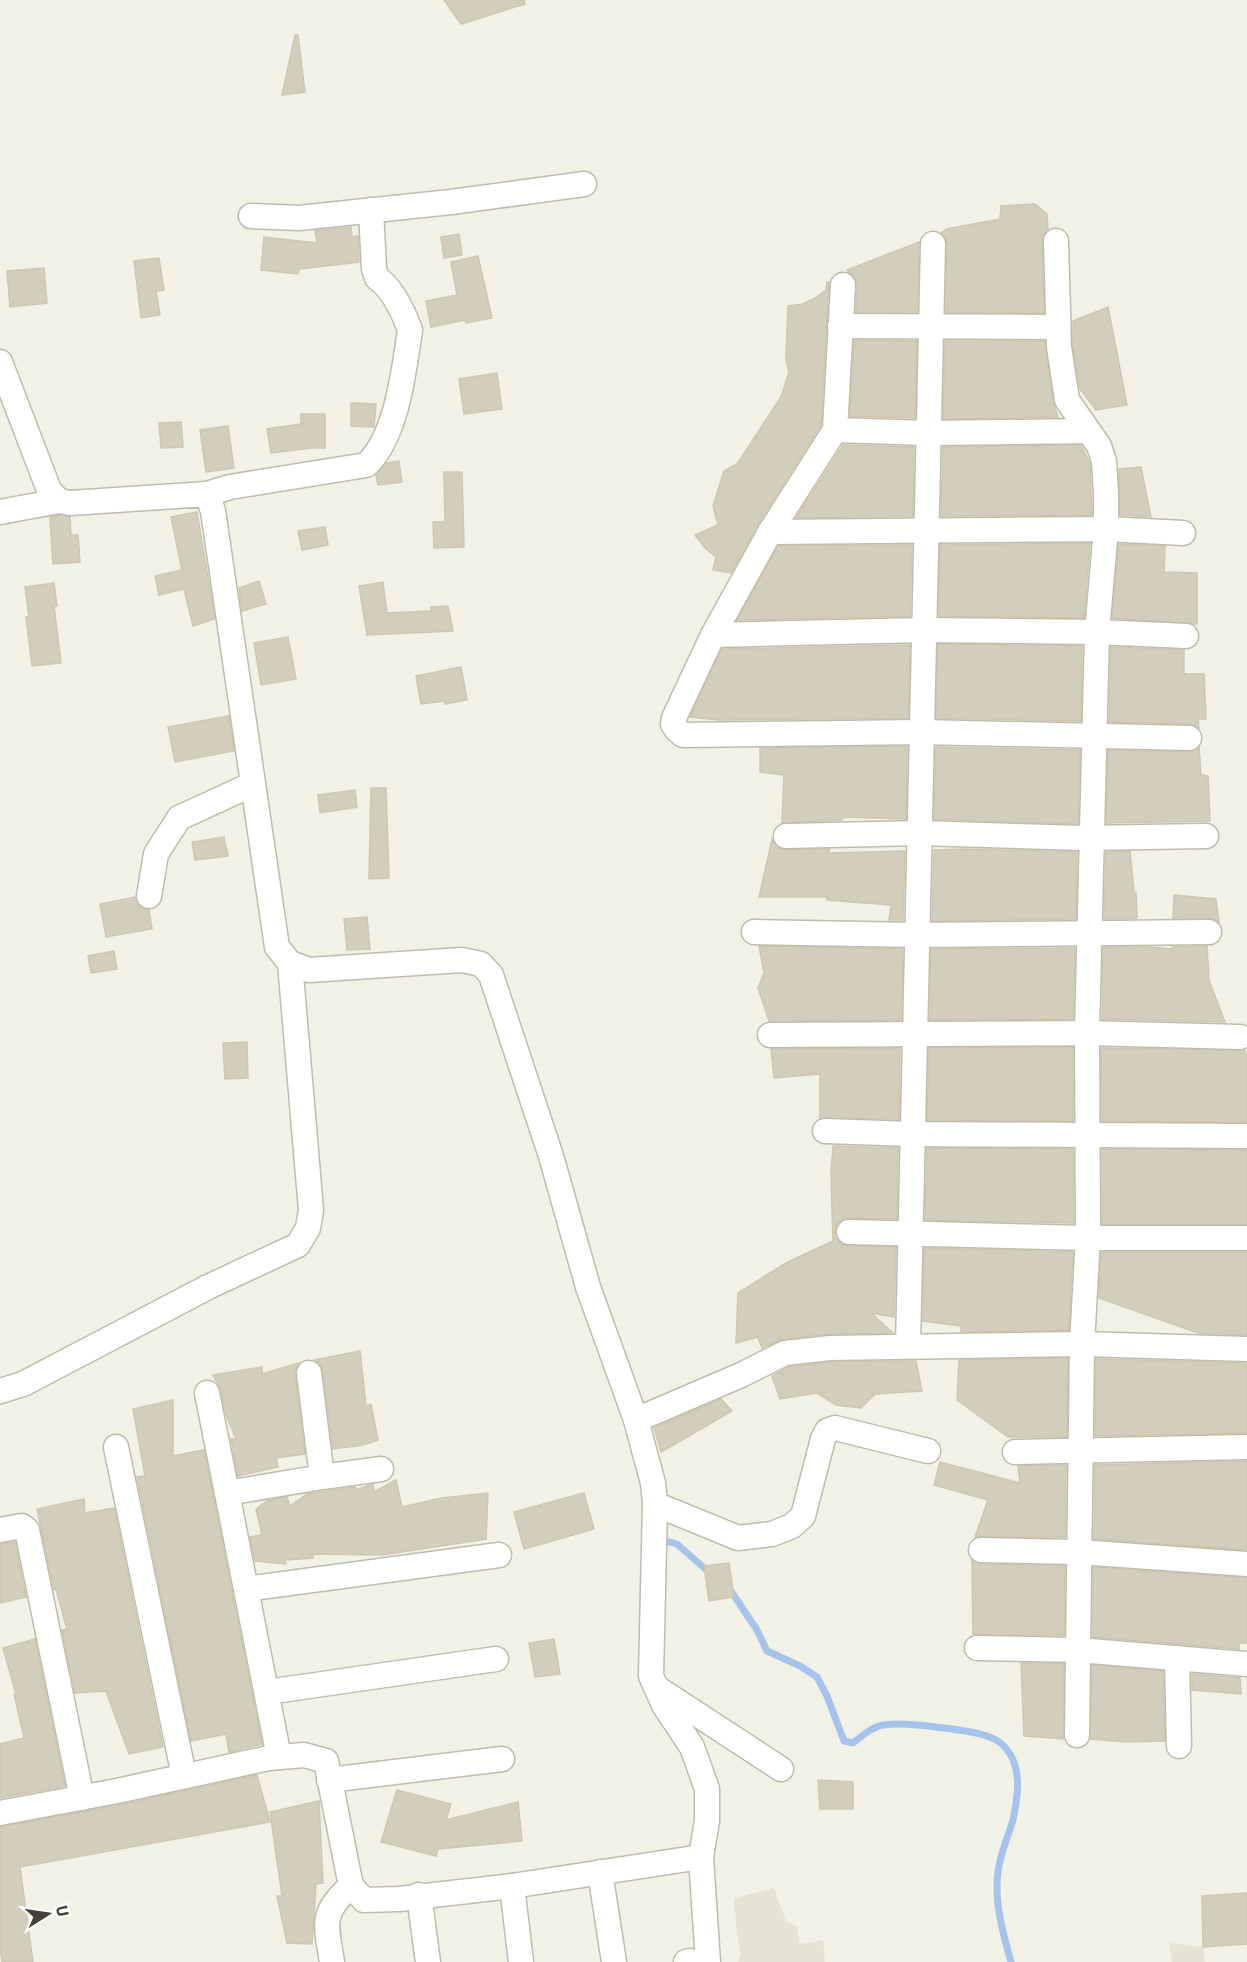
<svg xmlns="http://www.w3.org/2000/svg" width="1247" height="1962" viewBox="0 0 1247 1962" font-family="'IBM Plex Sans',sans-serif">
  <rect width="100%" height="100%" fill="#f2f1e6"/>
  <g fill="#e6e3d5">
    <path d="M774,1888l12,33 11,5 3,18 23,-4 2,22h-87l3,-7 -4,-20 -3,-37z"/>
    <path d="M1169,1943l34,4 2,15h-33z"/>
  </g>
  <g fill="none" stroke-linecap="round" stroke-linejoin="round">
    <g stroke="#a5c4ed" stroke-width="7">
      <path d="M659,1539l18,5 34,30"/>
      <path d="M729,1588l28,42 10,21 33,15 17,11 10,19 17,45 9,2c9,-7 20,-17 31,-18 19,-3 42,1 60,3 16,2 48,5 60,18 19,20 14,50 9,74 -5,17 -13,34 -15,52 -4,29 5,62 13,90"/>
    </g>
  </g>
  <g fill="#d3cebc" stroke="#cec7b0" stroke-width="1.5">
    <path d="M444,0h80l1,4 -64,20z"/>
    <path d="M295,35h3l7,57 -23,3z"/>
    <path d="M1035,204l12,10 1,15 -5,6 -1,6 2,72 -98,-1 1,-68 -1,-6 -5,-5 6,-4 53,-10 1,-13z"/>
    <path d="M351,227l1,10 6,-1 1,26 -60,7 -1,5 -37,-4 3,-33 53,6 -2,-12z"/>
    <path d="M459,234l3,21 -18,3 -3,-21z"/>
    <path d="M919,242l-2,70h-61l1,-27 -2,-7 -8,-8z"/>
    <path d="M478,256l14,62 -26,5 -1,-3 -34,7 -5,-26 31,-6 -6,-33z"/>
    <path d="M159,258l5,32 -8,1 4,24 -19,3 -7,-57z"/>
    <path d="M44,268l3,35 -37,4 -3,-36z"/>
    <path d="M827,282h2l-8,143 -63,99 -27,49 -18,-3 3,-13 -11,-9 -10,-13 23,-10 -5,-19 11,-35 13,-7 44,-67 8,-25 -3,-13 2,-53 15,-2 12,-6 11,-8z"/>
    <path d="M1108,307l19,98 -31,5 -16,-21 -7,-43v-25z"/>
    <path d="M854,340l63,1 -2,77 -65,-2z"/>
    <path d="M945,341h100l8,61 5,15 -115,2z"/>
    <path d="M497,373l5,36 -38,5 -5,-35z"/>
    <path d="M351,403l25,1 -2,23 -23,-1z"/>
    <path d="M301,414h24v34h-13l-41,5 -4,-24 34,-5z"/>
    <path d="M181,422l2,25 -22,1 -2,-25z"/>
    <path d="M228,426l6,42 -28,4 -6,-42z"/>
    <path d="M843,445l71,2 -1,69 -117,2z"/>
    <path d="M1081,445l9,19 2,51 -151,1 2,-69z"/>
    <path d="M399,461l3,21 -24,3 -2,-10 11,-12z"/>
    <path d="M1141,467l10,50 -31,-2 -1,-46z"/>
    <path d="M444,472h18l2,75 -30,1 -1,-26h12z"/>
    <path d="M197,512l18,107 -22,7 -9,-37 -25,6 -4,-19 27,-6 -11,-53z"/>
    <path d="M59,515l11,2 1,18h7l2,27 -27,2 -3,-47z"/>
    <path d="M325,527l3,18 -26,5 -4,-19z"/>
    <path d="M1090,543l-6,75 -145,-2 1,-71z"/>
    <path d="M1119,544l46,2 -1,26 33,1v51l-85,-6z"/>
    <path d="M912,545l-2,71 -173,4 41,-74z"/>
    <path d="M259,581l7,23 -24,7 -3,-23z"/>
    <path d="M383,582l4,31 44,-2v-4l17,-1 5,25 -86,4 -8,-49z"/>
    <path d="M54,583l3,23h-3l7,57 -29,3 -6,-49h3l-4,-30z"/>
    <path d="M288,637l8,42 -35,6 -7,-42z"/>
    <path d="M938,644l144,2 -1,75 -145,-3z"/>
    <path d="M910,645l-2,73 -189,2 -29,-3 32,-68z"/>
    <path d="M1111,647l73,3v24h20l2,45h-8l1,9 -10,-4 -80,-2z"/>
    <path d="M461,667l6,33 -22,4v-3l-24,3 -5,-28z"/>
    <path d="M229,716l5,35 -59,11 -7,-35z"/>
    <path d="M907,746l-1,73 -62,-2 -2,3 -60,3 2,-48 -24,-3v-24z"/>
    <path d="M936,747l144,3 -2,74 -144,-5z"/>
    <path d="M1199,747l2,28 7,1 2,45 -104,2 2,-73 81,2z"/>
    <path d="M371,788h15l3,90 -20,1z"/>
    <path d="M355,790l2,17 -37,6 -2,-18z"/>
    <path d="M224,837l4,19 -33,4 -3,-18z"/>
    <path d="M772,839l7,9 7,2 44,-1 -2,4 77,-2 -2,69h-14l2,-15 -64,-5v-3h-68z"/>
    <path d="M966,849l111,3 -1,67 -144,2 2,-71z"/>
    <path d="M1130,851l4,41 2,1 1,25 -33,1 2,-67z"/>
    <path d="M1174,895l42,4 3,23 -10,-4h-36z"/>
    <path d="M135,897l5,10 9,3 3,19 -46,8 -6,-33z"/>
    <path d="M367,917l3,32 -23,1 -3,-31z"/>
    <path d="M759,946l144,3 -2,71 -132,1 -11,-33 6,-15z"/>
    <path d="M1207,946l2,34 16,42 -123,-3 1,-72h47l22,2v-2z"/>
    <path d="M1075,948l-2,71 -143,1 1,-71z"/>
    <path d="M114,951l3,18 -26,4 -3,-17z"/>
    <path d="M247,1042l1,36 -23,1 -2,-36z"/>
    <path d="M1073,1047v74l-146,-1 2,-72z"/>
    <path d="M900,1048l-1,71 -79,-1v-44l-46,4 -3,-29z"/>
    <path d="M1101,1048l144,2 2,7v65l-145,-1z"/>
    <path d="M833,1146l65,2 -1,71 -48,-1 -6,1 -6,5 -2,8 2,7 4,5 7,2 48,1 -2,70 -23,-4 22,20 -63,1 -47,5 -21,9 -4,-11 -22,6 2,-50 48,-30 47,-22 -2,-69z"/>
    <path d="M927,1148l146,1 1,74 -149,-3z"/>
    <path d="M1102,1149l145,1v74h-145z"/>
    <path d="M924,1248l149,4 -4,78 -108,2v-6l-38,-5z"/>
    <path d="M1101,1252h146v83l-49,-2 -99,-35z"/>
    <path d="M360,1351l6,55 5,-2 7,36 -15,5 -30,4 -10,-78 -2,-6 -6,-5z"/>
    <path d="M1068,1358l-1,79h-59l-51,-37 2,-40z"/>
    <path d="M1096,1359l151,4v70l-152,3z"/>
    <path d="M916,1361l6,30 -47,3 -14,14 -25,-3 -19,-12 -37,6 -8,-23 17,-9 42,-5z"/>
    <path d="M299,1363l-3,5 -1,7 10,79 -29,4 2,9 -40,9 -6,-32 -1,-5h5l-10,-24 -5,-25 -8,-15 49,-8v7z"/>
    <path d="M721,1399l11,12 -71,41 -7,-24z"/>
    <path d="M173,1400v56l31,-6 58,294 -33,8 -3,-18 -35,7 -54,-264 8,-1 -12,-67z"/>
    <path d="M1247,1461v89l-153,-11 1,-74z"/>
    <path d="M940,1462l80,21 -2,-17 48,-1 -1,72h-90l13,-37 -54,-15z"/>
    <path d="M396,1480l6,27 40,-9 46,-5 -2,46 -104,16 -69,-1v4l-28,2 1,4 -31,-3 -5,-24 12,-2 -6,-26 11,-8 20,-4 3,9 17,-12 48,-7 1,3 17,-6 1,8z"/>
    <path d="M584,1493l10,36 -70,20 -10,-37z"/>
    <path d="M84,1499l1,14 29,-5 49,239 -34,7 -23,-63 -31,2 -13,-63 5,-1 -11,-40 -2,1 -17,-81z"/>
    <path d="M15,1542l11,55 -26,6v-59z"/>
    <path d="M972,1560l9,4 84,2 -1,69h-91z"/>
    <path d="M729,1563l5,34 -25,4 -5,-35z"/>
    <path d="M1093,1567l154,11v65h-8v6l-146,-12z"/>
    <path d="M35,1639l30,147 -65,12v-54l24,-6 -10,-44h2l-13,-46z"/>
    <path d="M554,1639l6,35 -25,3 -6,-34z"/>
    <path d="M1021,1663l43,1v75l-40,-3z"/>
    <path d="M1092,1665l71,6 2,70 -39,1 -36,-3z"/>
    <path d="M1192,1674l48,4 1,16 -49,-4z"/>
    <path d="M257,1775l13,47 -250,45 13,95h-31l-2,-16v-119l120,-22z"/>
    <path d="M818,1780l35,2v27h-33z"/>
    <path d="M397,1790l54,14 -5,16 72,-18 4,39 -84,8 -2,7 -55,-14z"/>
    <path d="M319,1801l4,82 -7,1 -4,60 -25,-1 -10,-47h5l-12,-84z"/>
    <path d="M1247,1893v51l-44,3 -1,-51z"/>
  </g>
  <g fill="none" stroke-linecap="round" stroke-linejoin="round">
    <defs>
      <g id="street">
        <path d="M251,216l48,2 152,-16 133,-18"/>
        <path d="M1056,241l3,106 8,53 32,46 5,15 2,32v36l-9,103 -10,401 1,205 -6,106 -5,391"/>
        <path d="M843,285l-8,145 -65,102 -57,103 -39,83 -1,6 4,6 6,5 239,-3 267,6"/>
        <path d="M840,326l218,1"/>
        <path d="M0,362l49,128 10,11"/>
        <path d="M835,430l93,3 160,-2"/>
        <path d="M207,494l23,-7 136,-22c31,-28 38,-95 44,-135 -7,-19 -17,-41 -33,-52l-3,-9 -3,-59"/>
        <path d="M0,512l59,-11 11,2 137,-9 6,17 64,436 13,16 19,7 153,-10 19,4 10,11 60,181 37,131 48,133"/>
        <path d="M770,532l336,-3 77,4"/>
        <path d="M713,635l211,-5 173,2 89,4"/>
        <path d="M786,836l134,-3 164,5 122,-2"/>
        <path d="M149,896l7,-42 23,-36 74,-34"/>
        <path d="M754,932l164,3 291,-3"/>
        <path d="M770,1035l317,-2 153,4"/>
        <path d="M825,1131l87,3 335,2"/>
        <path d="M849,1232l239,6h159"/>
        <path d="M908,1346l25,-1102"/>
        <path d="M0,1391l23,-7 185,-97 90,-42 10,-17 3,-18 -21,-247"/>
        <path d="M207,1393l20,100"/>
        <path d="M116,1447l68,329"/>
        <path d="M1015,1452l232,-5"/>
        <path d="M322,1477l59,-8"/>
        <path d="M655,1504l83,34 34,-4 20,-8 11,-10 20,-77 4,-8 8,-3 93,23"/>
        <path d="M0,1530l22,-4 5,4 55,268"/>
        <path d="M981,1550l98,2 168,12"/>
        <path d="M246,1589l253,-34"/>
        <path d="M977,1648l101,2 169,14"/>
        <path d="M1177,1658l2,88"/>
        <path d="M657,1688l124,81"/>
        <path d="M267,1692l229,-33"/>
        <path d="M279,1757l-52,-264 95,-16 -13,-104"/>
        <path d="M329,1780l173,-21"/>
        <path d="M0,1813l117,-22 152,-33 35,-3 22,6 25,125 13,14 35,-1 113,-13 189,-29"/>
        <path d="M600,1872l14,90"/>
        <path d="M512,1886l9,76"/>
        <path d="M419,1895l9,67"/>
        <path d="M332,1962c-6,-38 -12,-49 19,-76"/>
        <path d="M686,1962l4,-1"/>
        <path d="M708,1962l-7,-105 6,-36v-32l-15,-42 -28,-42 -13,-29 4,-172 -2,-21 -17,-63 105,-45 44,-22 45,-5 252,-4 165,5"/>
      </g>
    </defs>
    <use href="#street" stroke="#c0bcac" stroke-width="27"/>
    <use href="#street" stroke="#fff" stroke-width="24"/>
  </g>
  <g transform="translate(48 1914) rotate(78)" stroke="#ffffff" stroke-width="4.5" paint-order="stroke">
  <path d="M0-4.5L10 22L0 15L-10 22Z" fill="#454136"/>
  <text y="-9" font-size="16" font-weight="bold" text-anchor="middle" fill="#454136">U</text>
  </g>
</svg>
